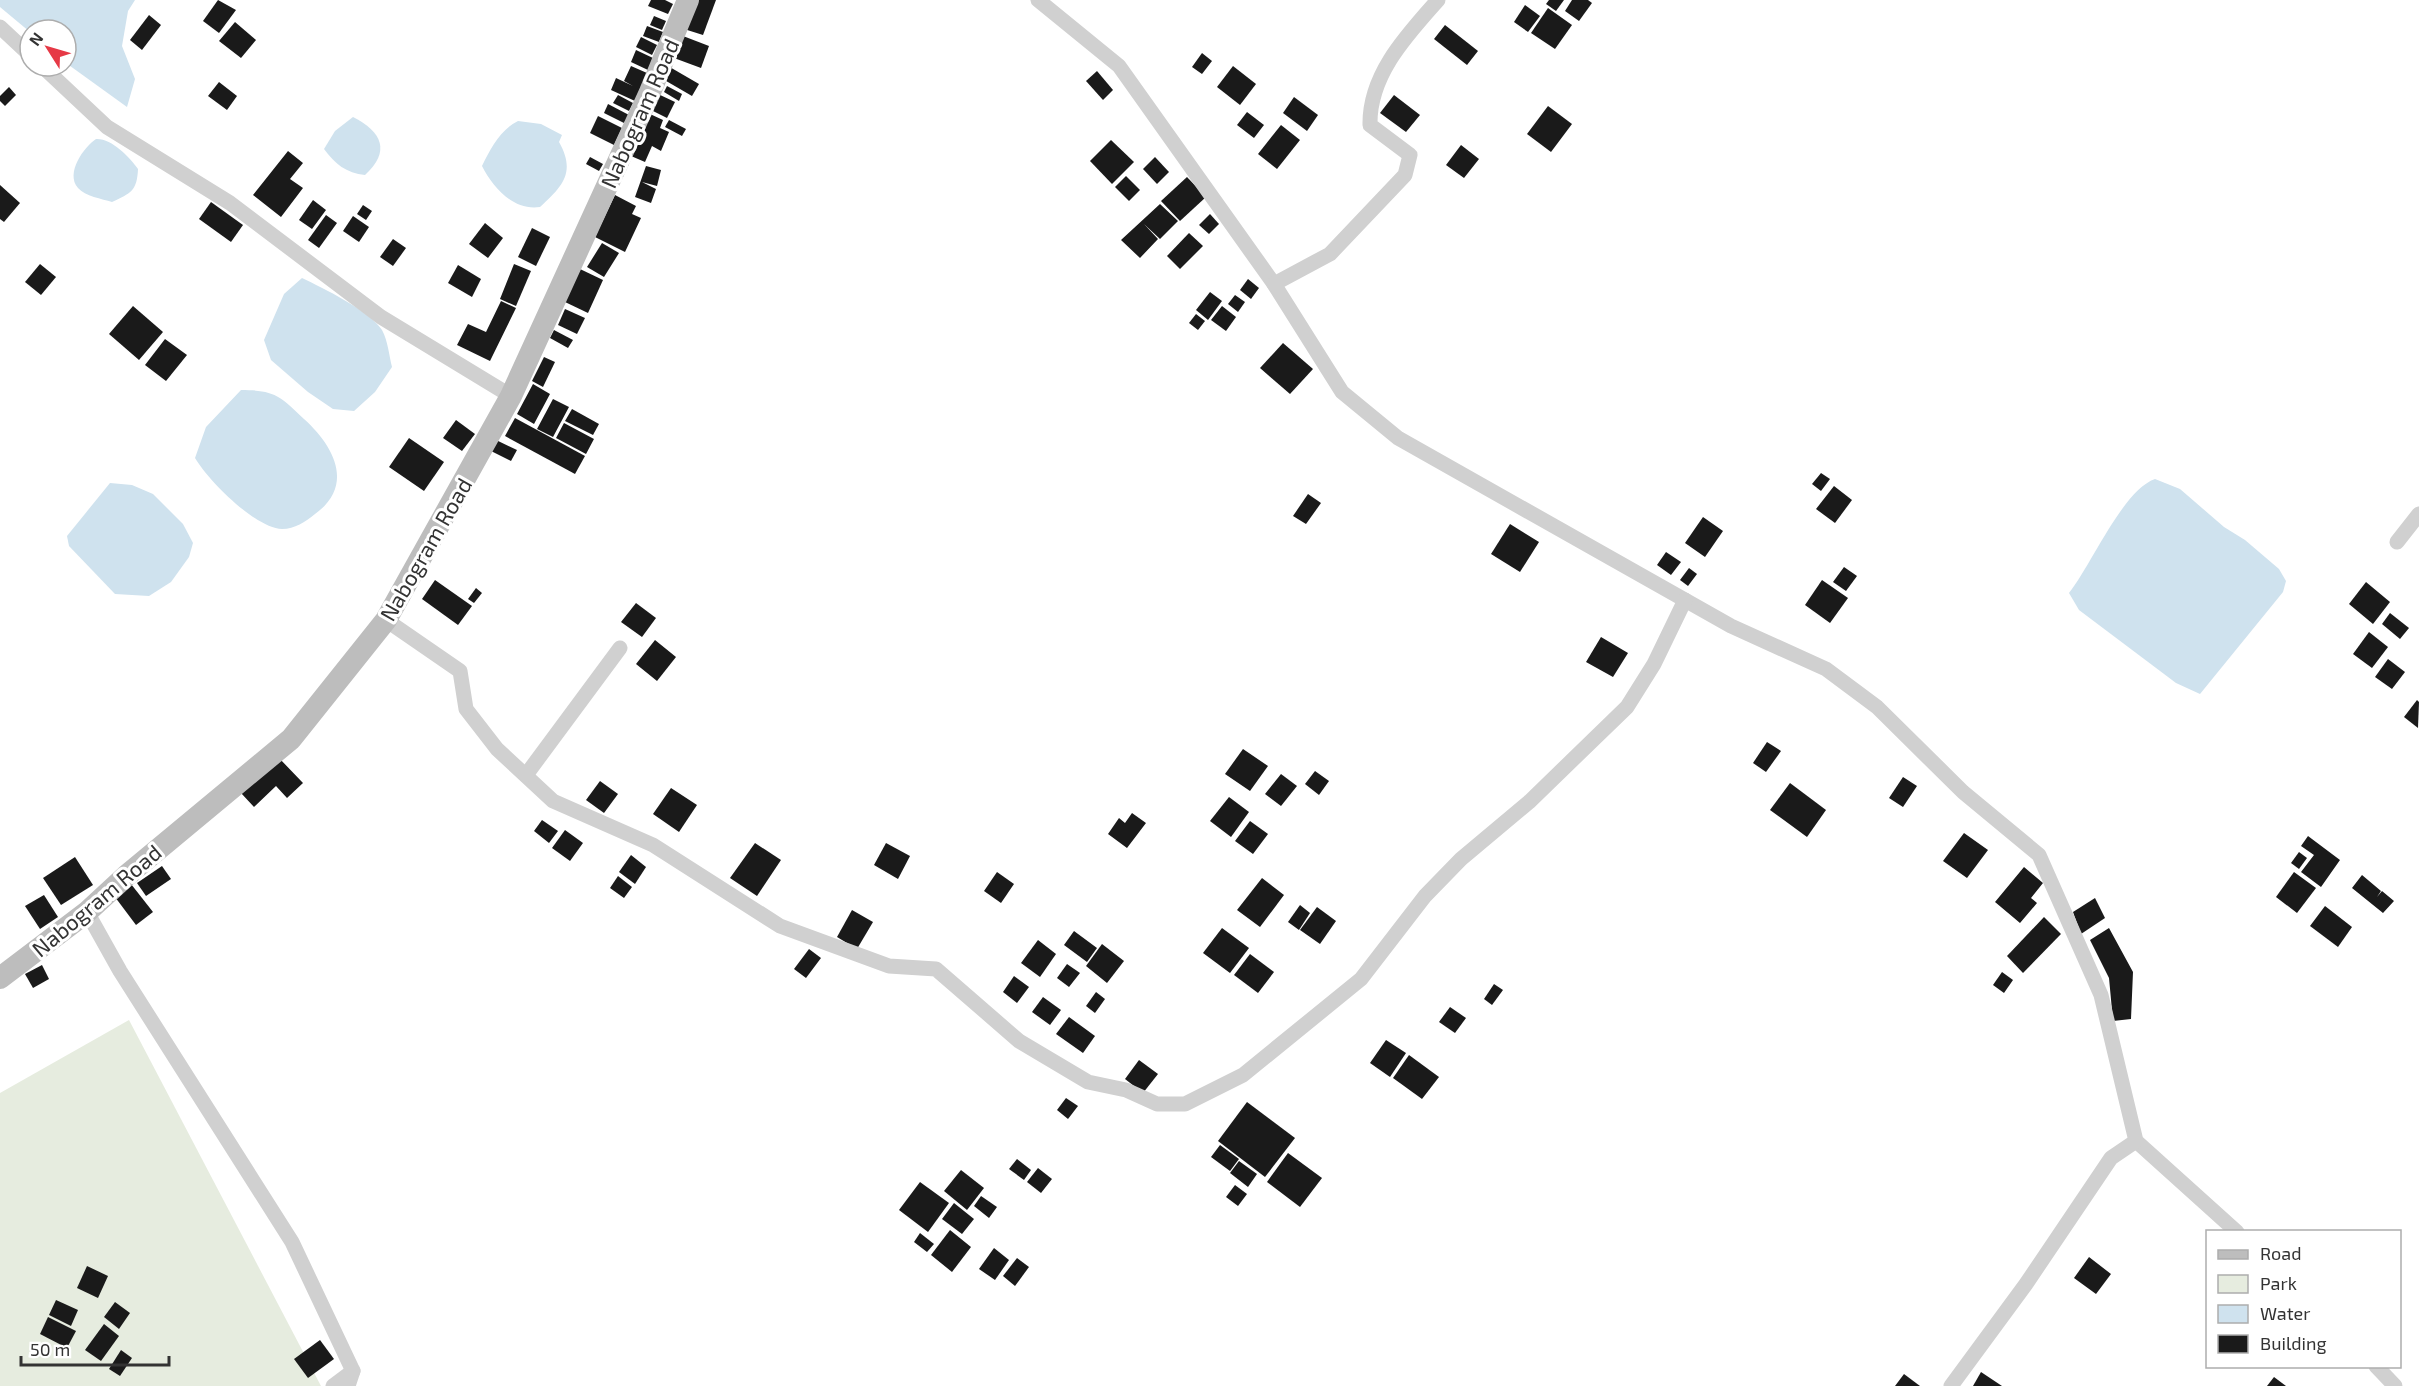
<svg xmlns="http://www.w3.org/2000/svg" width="2419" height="1386" viewBox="0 0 2419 1386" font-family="'Exo 2',sans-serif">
  <rect width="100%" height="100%" fill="#fff"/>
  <path fill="#e6ecdf" d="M129,1020l192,366h-321v-293z"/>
  <g fill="#cfe2ee">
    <path d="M0,0h135l-7,11 -6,35 13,33 -8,28 -61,-44v-33h-36v2l-30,-25z"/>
    <path d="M353,117c29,15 38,34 12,58 -19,-2 -30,-11 -41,-26l11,-18z"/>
    <path d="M518,121l23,3 21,11 -3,7c17,30 4,44 -19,65 -26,4 -47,-19 -58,-41 9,-18 18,-36 36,-45z"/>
    <path d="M96,139c15,-1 34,18 42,30 -1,22 -7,24 -26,33 -10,-3 -27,-6 -34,-14 -13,-15 6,-41 18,-49z"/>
    <path d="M302,278c21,10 68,33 80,52 6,11 7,25 10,37l-17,25 -21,19 -21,-2 -25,-17 -37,-32 -7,-20 20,-46z"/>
    <path d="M241,390c34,0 39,6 63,29 30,27 51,66 11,95 -10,8 -20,15 -33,15 -27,-1 -74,-49 -87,-71l11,-31z"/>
    <path d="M2155,479l25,10 44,38 21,13 34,29 7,12 -3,11 -83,102 -24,-11 -97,-73 -10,-17c23,-29 54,-103 86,-114z"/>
    <path d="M110,483l22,2 21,9 30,30 10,19 -4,14 -18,25 -22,14 -34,-2 -46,-48 -2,-10z"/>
  </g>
  <g fill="#1a1a1a">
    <path d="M218,0l18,10 -17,23 -16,-12z"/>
    <path d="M651,0h14l8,4 -5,10 -20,-8z"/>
    <path d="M695,0h21l-13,35 -19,-6z"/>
    <path d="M1549,0h15l-8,11 -10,-7z"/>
    <path d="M1572,0h16l4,3 -13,18 -14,-10z"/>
    <path d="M1525,5l15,11 -12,16 -14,-10z"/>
    <path d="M1548,8l24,17 -17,24 -24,-16z"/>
    <path d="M149,15l12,10 -19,25 -12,-10z"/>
    <path d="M654,16l12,5 -4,9 -12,-5z"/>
    <path d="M235,22l21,18 -15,18 -22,-17z"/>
    <path d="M1445,25l33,26 -11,14 -33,-26z"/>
    <path d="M647,26l16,6 -4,10 -16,-6z"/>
    <path d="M683,36l26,10 -8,22 -27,-10z"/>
    <path d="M641,37l16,8 -5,10 -16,-8z"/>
    <path d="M636,50l17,8 -5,12 -17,-8z"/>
    <path d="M1202,53l10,8 -10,13 -10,-7z"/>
    <path d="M631,66l16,7 -12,28 -24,-11 5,-12 17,8 -9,-5z"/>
    <path d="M668,66l31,18 -7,12 -31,-18z"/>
    <path d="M1233,66l23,18 -16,21 -23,-18z"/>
    <path d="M1097,71l16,19 -10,10 -17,-19z"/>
    <path d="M219,82l18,14 -10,14 -19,-14z"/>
    <path d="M667,86l15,8 -3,7 -15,-9z"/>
    <path d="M9,87l7,8 -11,11 -5,-5v-5z"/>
    <path d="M658,94l17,8 -8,16 -16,-8z"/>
    <path d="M618,95l15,8 -4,8 -16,-8z"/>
    <path d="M1394,95l26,20 -14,17 -26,-19z"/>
    <path d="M1294,97l24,18 -11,16 -24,-18z"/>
    <path d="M608,104l21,11 -5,8 -20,-10z"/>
    <path d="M1548,106l24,18 -21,28 -24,-18z"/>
    <path d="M1247,112l17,13 -10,13 -17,-13z"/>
    <path d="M650,114l13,6 -3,8 9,4 -8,19 -9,-5 -7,16 -14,-6z"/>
    <path d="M598,116l24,12 -8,17 -24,-12z"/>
    <path d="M669,120l17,9 -4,7 -17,-9z"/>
    <path d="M1281,125l19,15 -23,29 -19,-15z"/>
    <path d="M1111,140l23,22 -22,22 -22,-23z"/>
    <path d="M1461,145l18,14 -15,19 -18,-13z"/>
    <path d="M288,151l15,12 -13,16 13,9 -22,29 -28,-22z"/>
    <path d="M590,157l13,7 -4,7 -13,-7z"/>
    <path d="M1155,157l14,15 -12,12 -14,-15z"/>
    <path d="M646,166l15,4 -4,16 -15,-4 14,7 -5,14 -16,-6z"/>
    <path d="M1126,176l14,14 -11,11 -14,-14z"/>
    <path d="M1187,177l19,20 -26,24 -19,-20z"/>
    <path d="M0,185l20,18 -16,19 -4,-3z"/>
    <path d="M615,195l21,11 -4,8 9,4 -16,34 -30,-15z"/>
    <path d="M313,200l13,10 -14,19 -13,-9z"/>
    <path d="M211,202l32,23 -12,17 -32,-23z"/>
    <path d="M1160,204l18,17 -18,18 -16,-15 14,15 -18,19 -19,-18z"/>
    <path d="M363,205l9,6 -6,9 -9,-6z"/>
    <path d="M1210,214l9,10 -10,10 -10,-9z"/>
    <path d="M326,215l11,8 -18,25 -11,-8z"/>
    <path d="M353,216l16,11 -10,15 -16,-11z"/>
    <path d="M485,223l18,15 -15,20 -19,-14z"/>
    <path d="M532,228l18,9 -14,29 -18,-9z"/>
    <path d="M1189,233l14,13 -23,23 -13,-13z"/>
    <path d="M393,239l13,9 -13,18 -13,-9z"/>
    <path d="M602,243l17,10 -15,24 -17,-10z"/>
    <path d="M40,264l16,13 -15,18 -16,-13z"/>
    <path d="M514,264l17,7 -15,35 -16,-7z"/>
    <path d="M458,265l23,14 -9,18 -24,-14z"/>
    <path d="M580,269l23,11 -15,33 -23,-11z"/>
    <path d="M1248,279l11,9 -8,11 -11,-9z"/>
    <path d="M1210,292l12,9 -14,19 -12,-10z"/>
    <path d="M1235,295l10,7 -7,10 -10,-8z"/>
    <path d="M501,301l15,7 -26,53 -33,-16 11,-21 18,8z"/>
    <path d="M133,306l30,26 -24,28 -30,-26z"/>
    <path d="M1222,306l14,11 -10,14 -15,-11z"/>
    <path d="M565,309l20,9 -8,16 -19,-9z"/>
    <path d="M1196,314l9,7 -7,9 -9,-7z"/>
    <path d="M554,330l19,10 -5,8 -18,-10z"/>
    <path d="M165,339l22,16 -21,26 -21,-16z"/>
    <path d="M1283,343l30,26 -23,25 -30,-26z"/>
    <path d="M544,357l11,5 -12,25 -11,-6z"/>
    <path d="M533,384l17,10 -16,30 -17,-10z"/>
    <path d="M553,399l16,8 -16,30 -16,-8z"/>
    <path d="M572,409l27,15 -6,11 -28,-14z"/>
    <path d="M515,418l70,38 -10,18 -70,-38z"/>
    <path d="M456,420l19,14 -13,17 -19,-13z"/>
    <path d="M564,423l30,16 -8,15 -30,-16z"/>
    <path d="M409,438l35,24 -20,29 -35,-24z"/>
    <path d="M494,439l23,11 -6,11 -22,-11z"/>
    <path d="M1821,473l9,6 -9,12 -9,-7z"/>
    <path d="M1834,486l18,14 -17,23 -19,-14z"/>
    <path d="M1308,494l13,9 -15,21 -13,-8z"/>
    <path d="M1703,517l20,14 -18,26 -20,-14z"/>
    <path d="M1510,524l29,18 -19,30 -29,-18z"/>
    <path d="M1666,552l15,10 -10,13 -14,-10z"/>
    <path d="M1844,567l13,9 -11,15 -13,-9z"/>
    <path d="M1689,568l8,6 -9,12 -8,-6z"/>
    <path d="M435,580l37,26 -14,19 -36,-26z"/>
    <path d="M1822,580l26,18 -18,25 -25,-18z"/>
    <path d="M2366,582l24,20 -17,22 -24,-20z"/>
    <path d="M476,588l6,5 -8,10 -6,-4z"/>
    <path d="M636,603l20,15 -14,19 -21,-15z"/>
    <path d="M2390,613l19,15 -9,11 -18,-15z"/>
    <path d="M2369,632l19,15 -16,21 -19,-14z"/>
    <path d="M1601,637l27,16 -15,24 -27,-15z"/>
    <path d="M655,640l21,17 -19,24 -21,-17z"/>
    <path d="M2388,659l17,13 -13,17 -17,-12z"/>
    <path d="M2417,700l2,2 -1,26 -14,-11z"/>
    <path d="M1767,742l14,9 -15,21 -13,-9z"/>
    <path d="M1243,749l25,17 -18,25 -25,-17z"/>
    <path d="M279,758l24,25 -16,15 -11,-12 -22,21 -13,-14z"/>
    <path d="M1315,771l14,10 -10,14 -14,-11z"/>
    <path d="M1281,774l16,12 -16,20 -16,-12z"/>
    <path d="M1903,777l14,9 -14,21 -14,-9z"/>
    <path d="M600,781l18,13 -14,19 -18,-13z"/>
    <path d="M1790,783l36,27 -19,27 -37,-27z"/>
    <path d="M671,788l26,17 -18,27 -26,-18z"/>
    <path d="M1229,797l20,15 -18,25 -21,-16z"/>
    <path d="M1132,813l14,10 -19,25 -19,-14 11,-16 6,5z"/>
    <path d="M542,820l16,11 -9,12 -15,-12z"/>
    <path d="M1250,821l18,13 -15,20 -18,-13z"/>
    <path d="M565,830l18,13 -13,18 -18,-13z"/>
    <path d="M1964,833l24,17 -21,28 -24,-17z"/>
    <path d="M2308,836l32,24 -19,27 -20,-15 13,-17 -13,-9z"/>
    <path d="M755,843l26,17 -24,36 -27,-18z"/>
    <path d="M886,843l24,13 -12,23 -24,-14z"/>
    <path d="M2299,852l8,6 -8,11 -8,-6z"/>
    <path d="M631,855l15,12 -11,17 -16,-12z"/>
    <path d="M75,857l18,28 -32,20 -18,-27z"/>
    <path d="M162,866l9,13 -25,17 -9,-13z"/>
    <path d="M2024,867l19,16 -12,15 6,5 -17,20 -25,-21z"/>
    <path d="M997,872l17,12 -13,19 -17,-12z"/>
    <path d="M2294,872l22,16 -19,25 -21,-16z"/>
    <path d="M2362,875l19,16 -4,6 5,-6 12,10 -11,12 -31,-25z"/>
    <path d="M618,876l14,11 -8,11 -14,-10z"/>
    <path d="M1262,878l22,17 -24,32 -23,-17z"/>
    <path d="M131,884l22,28 -17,13 -21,-28z"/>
    <path d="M44,895l14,22 -18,12 -15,-23z"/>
    <path d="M2095,898l10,20 -24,16 -8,-22z"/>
    <path d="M1300,905l10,8 -11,17 -11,-8z"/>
    <path d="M2325,906l27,21 -14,20 -28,-21z"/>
    <path d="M1317,907l19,14 -16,23 -20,-14z"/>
    <path d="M852,910l21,12 -16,27 -20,-12z"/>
    <path d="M2044,917l17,17 -38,39 -16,-17z"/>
    <path d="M1222,928l27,20 -19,25 -27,-20z"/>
    <path d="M2109,928l24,44 -2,47 -18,2 -4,-43 -19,-38z"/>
    <path d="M1074,931l23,17 -10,14 -23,-17z"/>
    <path d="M1038,940l18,14 -16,23 -19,-14z"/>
    <path d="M1102,944l22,17 -17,22 -21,-17z"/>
    <path d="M809,949l12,9 -15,20 -12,-9z"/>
    <path d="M1250,954l24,18 -16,21 -24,-18z"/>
    <path d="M1067,964l13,9 -11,14 -12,-9z"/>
    <path d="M42,965l7,14 -16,9 -8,-14z"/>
    <path d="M2002,972l11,8 -9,13 -11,-8z"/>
    <path d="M1014,976l15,11 -12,16 -14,-11z"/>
    <path d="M1494,984l9,6 -11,15 -8,-6z"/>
    <path d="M1096,992l9,7 -10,14 -9,-7z"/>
    <path d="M1043,997l18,13 -11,15 -18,-13z"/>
    <path d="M1450,1007l16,11 -11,15 -16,-11z"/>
    <path d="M1069,1017l26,19 -12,17 -27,-19z"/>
    <path d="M1386,1040l20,13 -16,24 -20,-14z"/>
    <path d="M1409,1055l30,22 -17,22 -29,-21z"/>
    <path d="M1139,1060l19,14 -15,19 -18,-14z"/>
    <path d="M1066,1098l12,8 -10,13 -11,-9z"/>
    <path d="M1247,1102l48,36 -30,39 -47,-36z"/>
    <path d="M1220,1145l19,14 -9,12 -19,-14z"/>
    <path d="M1288,1153l34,25 -22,29 -33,-25z"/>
    <path d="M1017,1159l14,11 -7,10 -15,-11z"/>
    <path d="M1239,1161l18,13 -9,13 -18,-14z"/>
    <path d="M1038,1168l14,11 -11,14 -14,-11z"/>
    <path d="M961,1170l23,18 -17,22 -23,-19z"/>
    <path d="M920,1182l29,21 -21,29 -29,-22z"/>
    <path d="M1235,1185l12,9 -9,12 -12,-9z"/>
    <path d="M981,1196l16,11 -8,11 -15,-12z"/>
    <path d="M954,1203l20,16 -12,15 -20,-15z"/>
    <path d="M950,1230l21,17 -19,25 -21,-17z"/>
    <path d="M920,1233l14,11 -7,8 -13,-10z"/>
    <path d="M994,1248l15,12 -14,20 -16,-11z"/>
    <path d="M2089,1257l22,17 -15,20 -22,-16z"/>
    <path d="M1017,1258l12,9 -14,19 -12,-10z"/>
    <path d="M87,1266l21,10 -10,22 -21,-10z"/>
    <path d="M56,1300l22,10 -7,16 -22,-11z"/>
    <path d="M115,1302l15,11 -11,16 -15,-12z"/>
    <path d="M48,1317l28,14 -9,17 -27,-14z"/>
    <path d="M104,1324l15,12 -18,25 -16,-11z"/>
    <path d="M320,1340l14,19 -26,19 -14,-19z"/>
    <path d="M121,1350l11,8 -12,18 -11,-7z"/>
    <path d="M1981,1372l21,14h-29z"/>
    <path d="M1904,1374l16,12h-25z"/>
    <path d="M2274,1377l12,9h-19z"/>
  </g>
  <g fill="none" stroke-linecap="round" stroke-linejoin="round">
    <g stroke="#d0d0d0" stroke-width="15">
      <path d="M1038,0l81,66 155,218 68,108 56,46 333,188 95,43 51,38 86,85 76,63 62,140 35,146 101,91"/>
      <path d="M0,27l30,28"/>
      <path d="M42,66l65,61 123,76 151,114 130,79"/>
      <path d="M1274,284l56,-30 75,-79 5,-20 -40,-30c-1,-50 36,-89 68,-125"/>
      <path d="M2397,542l22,-28"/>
      <path d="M386,620l74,51 6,38 31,40 56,52 100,44 127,81 109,40 47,3 83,72 69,41 38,8 31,14h28l58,-29 118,-96 64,-83 36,-37 68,-57 98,-95 27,-43 31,-64"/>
      <path d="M526,775l94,-127"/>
      <path d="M87,912l33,59 172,271 61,129 -5,15"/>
      <path d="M2376,1366l19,20"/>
      <path d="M333,1386l20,-15"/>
      <path d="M1951,1386l75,-102 85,-126 25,-17"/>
    </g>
    <path stroke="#bdbdbd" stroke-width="22" d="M0,978l87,-66 39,-36 165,-137 95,-119 125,-224 139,-304 38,-92"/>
  </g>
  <g text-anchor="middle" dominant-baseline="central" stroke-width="6" stroke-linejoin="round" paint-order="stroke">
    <g font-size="22" fill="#333" stroke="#fff">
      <text transform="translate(639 113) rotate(-66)">Nabogram Road</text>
      <text transform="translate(425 549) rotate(-60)">Nabogram Road</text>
      <text transform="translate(96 900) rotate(-40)">Nabogram Road</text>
    </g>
  </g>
  <rect x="2206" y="1230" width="195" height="138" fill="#ffffff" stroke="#adadad" stroke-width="1.5"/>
  <rect x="2218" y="1250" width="30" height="9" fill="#bdbdbd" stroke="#adadad" stroke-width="1.5"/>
  <text x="2260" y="1260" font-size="18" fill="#333333">Road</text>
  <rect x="2218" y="1275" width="30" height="18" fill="#e6ecdf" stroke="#adadad" stroke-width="1.5"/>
  <text x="2260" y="1290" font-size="18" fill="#333333">Park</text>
  <rect x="2218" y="1305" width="30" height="18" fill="#cfe2ee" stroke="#adadad" stroke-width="1.5"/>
  <text x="2260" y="1320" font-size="18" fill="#333333">Water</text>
  <rect x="2218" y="1335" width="30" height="18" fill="#1a1a1a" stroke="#adadad" stroke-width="1.5"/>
  <text x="2260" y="1350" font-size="18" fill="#333333">Building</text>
  <g transform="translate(48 48) rotate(307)"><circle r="28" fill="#ffffff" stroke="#adadad" stroke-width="1.5"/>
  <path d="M0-4.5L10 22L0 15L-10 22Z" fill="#e63946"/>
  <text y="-9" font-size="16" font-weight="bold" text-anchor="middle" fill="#333333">N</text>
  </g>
  <path d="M21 1356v9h148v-9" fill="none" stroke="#333333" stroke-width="3"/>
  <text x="30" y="1356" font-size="18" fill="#333333" stroke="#ffffff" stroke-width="4.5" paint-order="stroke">50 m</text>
</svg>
